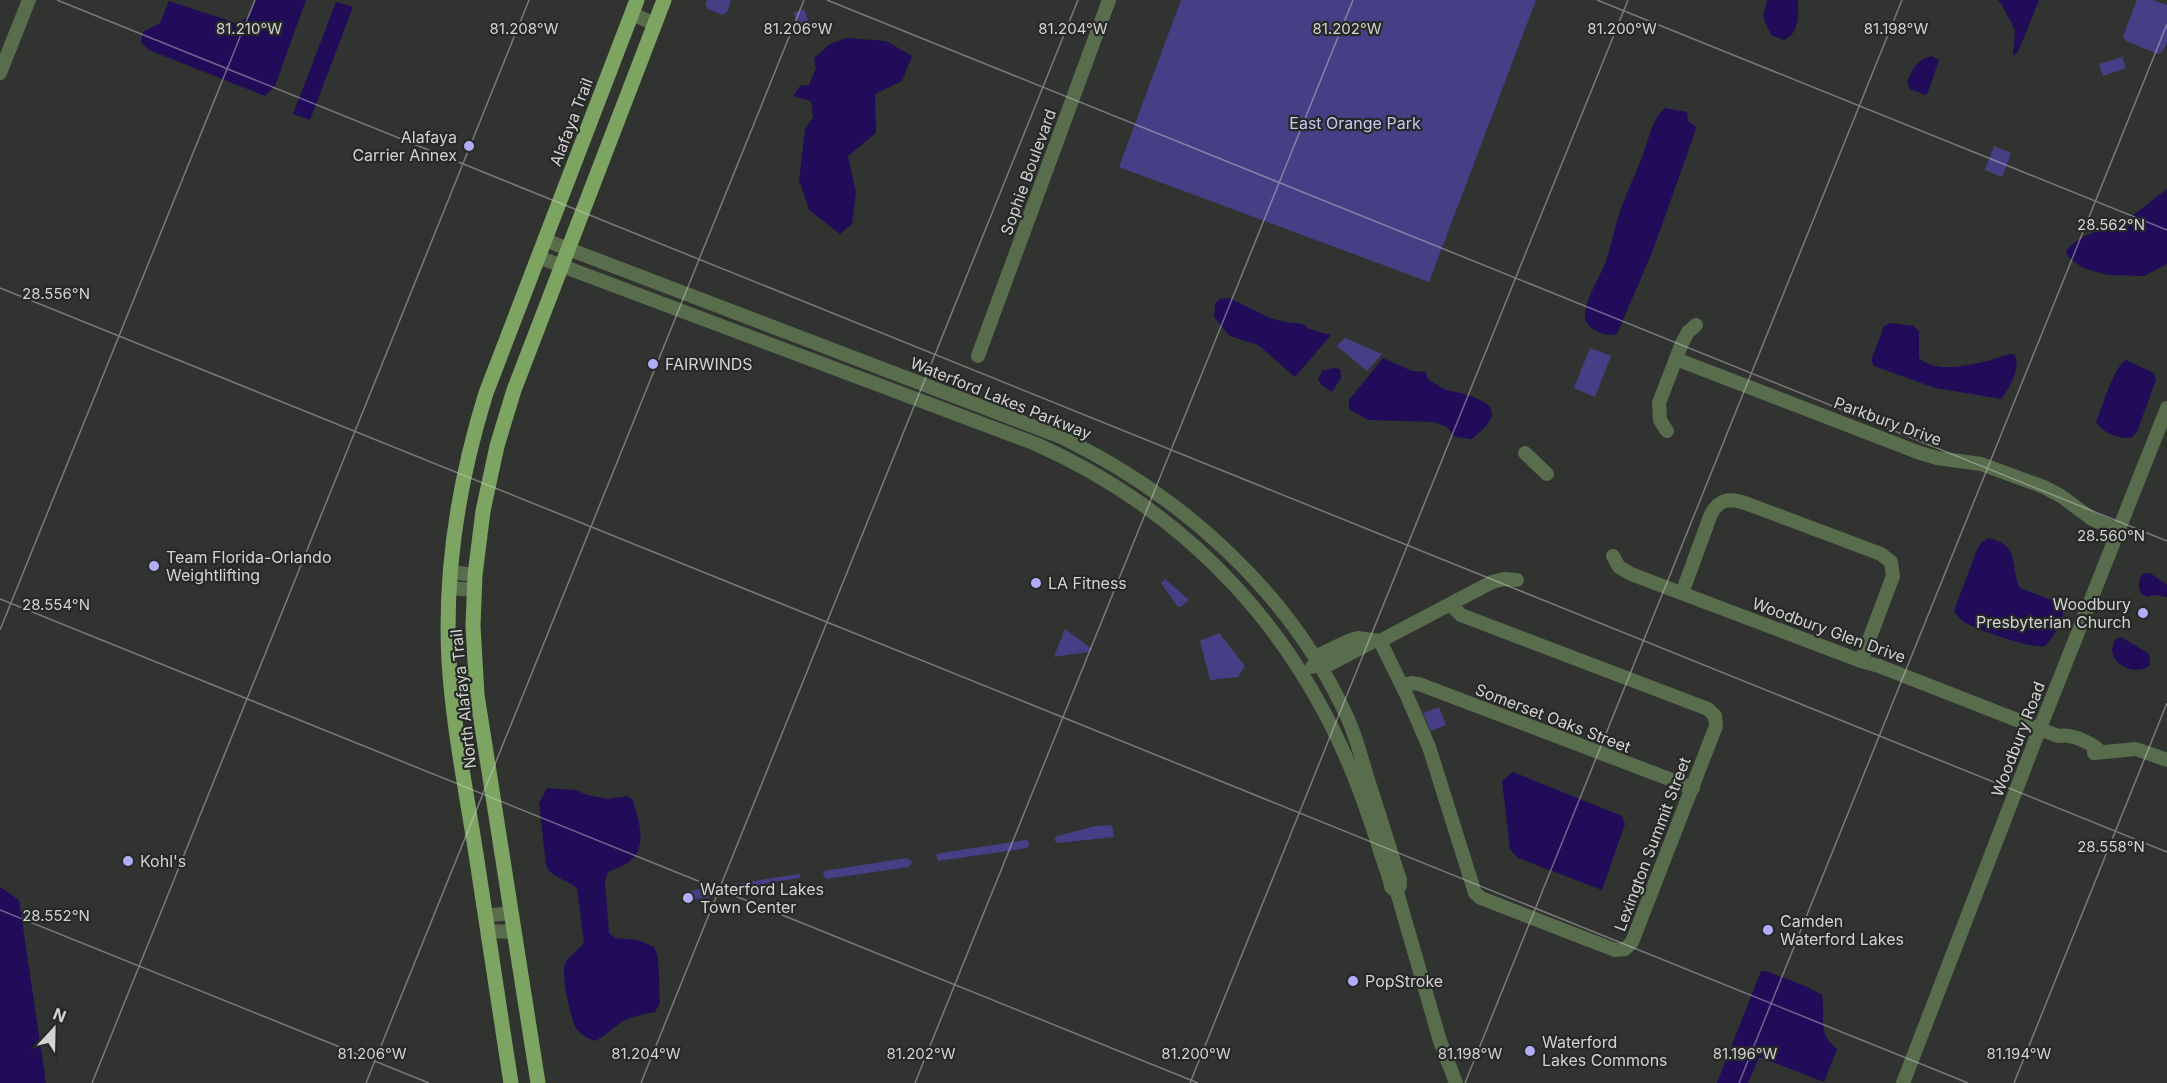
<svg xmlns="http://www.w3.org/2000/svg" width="2167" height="1083" viewBox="0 0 2167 1083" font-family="Inter,sans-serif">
  <rect width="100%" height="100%" fill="#313331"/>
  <g fill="#473f85">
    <path d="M707,0h24l-4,12 -5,3 -14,-6 -3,-5z"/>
    <path d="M1181,0h355l-107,282 -310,-115z"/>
    <path d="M2137,0h16l14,5v37l-4,9 -5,3 -32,-13 -3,-5z"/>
    <path d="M804,9l8,21 -11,4 -7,-21z"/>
    <path d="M2122,57l4,11 -23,8 -4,-12z"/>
    <path d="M1994,146l17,7 -9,24 -17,-7z"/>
    <path d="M1345,338l37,16 -15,17 -30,-25z"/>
    <path d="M1590,348l21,8 -16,41 -21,-9z"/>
    <path d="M1165,579l23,20v2l-8,6 -3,-1 -16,-23z"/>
    <path d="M1065,629l27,20 -4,3 -34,5z"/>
    <path d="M1219,633l26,33 -7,11 -28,3 -10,-39z"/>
    <path d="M1439,707l7,18 -15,6 -8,-18z"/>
    <path d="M1112,825l2,12 -56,6 -4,-3 3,-4 39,-10z"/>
    <path d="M1026,840l3,2 -1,6 -90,13 -2,-6 5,-2z"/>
    <path d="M907,858l5,4 -3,5 -83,12 -3,-5 1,-3z"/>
    <path d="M799,874l2,2 -2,2 -31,5 -17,8 -60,9 -4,-3 2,-6z"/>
  </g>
  <g fill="#200c58">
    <path d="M256,0h50l-31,86 -10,10 -116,-46 -8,-8 2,-10 17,-9 9,-22 67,22 13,-6z"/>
    <path d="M1767,0h31c0,15 2,33 -14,40l-13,-5 -8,-18z"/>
    <path d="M1998,0h41l-21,52 -5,4 2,-26 -13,-25z"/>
    <path d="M336,2l17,5 -43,113 -17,-6z"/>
    <path d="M846,38l40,3 26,15 -10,25 -27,13 1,39 -28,23 8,37 -4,31 -12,10 -31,-24 -10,-30 6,-51 8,-12 -2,-16 -18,-5 7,-10 9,-1 7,-17 -2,-10 16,-14z"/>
    <path d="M1932,56l7,4 -11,32 -2,3 -16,-6 -3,-7c5,-13 11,-23 25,-26z"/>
    <path d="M1665,108l22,4 1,9 8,6 -2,8 -41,115 -36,84c-9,4 -32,-5 -32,-17 0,-19 15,-39 21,-56 6,-17 9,-36 15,-53 7,-19 16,-37 23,-56 5,-15 9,-34 21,-44z"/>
    <path d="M2167,189v75l-23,12 -36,-1 -25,-7 -16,-12 -1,-5c18,-21 45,-21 67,-36 12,-8 22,-18 34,-26z"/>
    <path d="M1229,298l41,20 15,4 18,2 6,5 22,6 -36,42 -37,-32 -28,-9 -16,-19 1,-13 5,-5z"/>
    <path d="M1890,323l24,3 5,6v26c15,15 49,8 68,3 10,-2 17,-7 27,-7 8,12 -4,34 -13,45l-66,-11 -61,-22 -3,-6 13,-34z"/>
    <path d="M1383,358l29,13 14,1 2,8c7,2 10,6 16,9 7,3 16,3 23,6 36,11 29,24 5,44l-17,-2 -8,-10 -13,-5 -66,-2 -19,-11v-9z"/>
    <path d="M2126,360l28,13 2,7 -19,52 -6,6c-12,1 -29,-5 -35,-16 6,-14 18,-56 30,-62z"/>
    <path d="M1333,368l7,1 1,9 -9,14 -12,-8 1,-2 -3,-2 4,-9z"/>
    <path d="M1988,538c33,7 21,27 32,50l42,16c5,15 -8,31 -17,42 -14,3 -68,-16 -81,-24 -4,-3 -7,-7 -10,-11l22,-59 5,-9z"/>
    <path d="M2144,573h6l17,12v12l-13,-2 -6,2 -7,-3c-3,-8 -4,-15 3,-21z"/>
    <path d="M2121,637l27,16 2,5v7c-12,11 -37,2 -38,-15 0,-1 2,-9 3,-10z"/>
    <path d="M1513,772l109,44 3,8 -23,66 -84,-32 -8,-9 -8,-68z"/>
    <path d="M547,788l29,2 11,5 21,4 19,-3 5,3c6,16 15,45 1,59 -7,8 -16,10 -25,14l-3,9 4,52 6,5 23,2 16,7 4,10 2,46 -5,9c-11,2 -23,4 -33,10 -10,6 -15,13 -27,19 -8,-3 -15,-6 -19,-13 -6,-11 -15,-53 -11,-64 3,-8 14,-14 19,-21l-7,-55c-10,-9 -27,-10 -31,-23l-7,-62z"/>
    <path d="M0,887l19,13 27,183h-46z"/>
    <path d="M1761,971h5l39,15 17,9c4,21 -6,38 15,54l-13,33 -65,-25 -11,26h-31z"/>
  </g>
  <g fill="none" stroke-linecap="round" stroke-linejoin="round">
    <g stroke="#586d4c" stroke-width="14">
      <path d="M632,14l23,10"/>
      <path d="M0,73l29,-73"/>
      <path d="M545,240l516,197c122,59 231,157 287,282 9,20 14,41 20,61 11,33 21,67 32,100v5l-3,7"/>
      <path d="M538,257l498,187c156,70 267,192 326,353 7,20 14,40 20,60 3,10 8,20 9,30l6,5 43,149 16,42"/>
      <path d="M978,356l131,-356"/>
      <path d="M1676,359l244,94 17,5 44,6 63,23 17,9 31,23 26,11"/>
      <path d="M1667,431l-7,-11 -1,-17 23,-60 6,-11 8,-7"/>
      <path d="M1525,453l22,21"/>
      <path d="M1613,556l6,11 12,7 230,87 18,5 179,70c14,-3 33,7 43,16"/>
      <path d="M450,572l25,3"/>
      <path d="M450,588l24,2"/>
      <path d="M1682,593l29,-79c8,-15 19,-16 34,-11l136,51 10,8 2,14 -32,85"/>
      <path d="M1380,641l27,55 22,51 46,146 6,5 134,52 10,-1 7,-7 84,-216 -1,-10 -7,-7 -247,-94 -10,-10"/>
      <path d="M1317,664l11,1 46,-24"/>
      <path d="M1312,667l5,-3 4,-10 27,-13 10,-3 22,3 112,-59 12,-3 13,1"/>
      <path d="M1402,685l9,-2 8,1 274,104"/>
      <path d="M2094,753l42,-4 31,11"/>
      <path d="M485,916l25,-3"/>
      <path d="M488,931l26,1"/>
      <path d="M1903,1083l137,-355 127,-320"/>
    </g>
    <g stroke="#7ca561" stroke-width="15">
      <path d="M511,1083c-12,-76 -23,-152 -35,-229 -10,-64 -23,-128 -27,-193 -5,-91 10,-181 37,-268l151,-393"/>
      <path d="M538,1083l-55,-350 -6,-38 -4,-69 2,-51 8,-64 14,-65 17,-56 150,-390"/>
    </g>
  </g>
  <path fill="none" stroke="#d2d3d2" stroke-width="1.5" stroke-opacity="0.45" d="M57,0l2110,852M827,0l1340,541M1597,0l570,230M0,288l1968,795M0,599l1198,484M0,630l255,-630M0,910l429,173M92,1083l437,-1083M366,1083l438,-1083M641,1083l437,-1083M915,1083l438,-1083M1190,1083l438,-1083M1465,1083l437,-1083M1739,1083l428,-1059M2014,1083l153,-380"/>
  <g fill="#b0aefa" stroke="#272927" stroke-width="2">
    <circle cx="469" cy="146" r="6"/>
    <circle cx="653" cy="364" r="6"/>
    <circle cx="154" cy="566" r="6"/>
    <circle cx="1036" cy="583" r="6"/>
    <circle cx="2143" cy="613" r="6"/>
    <circle cx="128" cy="861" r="6"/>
    <circle cx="688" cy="898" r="6"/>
    <circle cx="1768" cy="930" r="6"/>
    <circle cx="1353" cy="981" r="6"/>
    <circle cx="1530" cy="1051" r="6"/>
  </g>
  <g text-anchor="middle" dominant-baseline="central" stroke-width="4.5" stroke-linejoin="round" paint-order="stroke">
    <g font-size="16" fill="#d2d3d2" stroke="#272927">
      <text transform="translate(571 122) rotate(-69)">Alafaya Trail</text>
      <text transform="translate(1028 172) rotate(-70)">Sophie Boulevard</text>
      <text transform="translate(1001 398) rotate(22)">Waterford Lakes Parkway</text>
      <text transform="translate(1888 421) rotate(20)">Parkbury Drive</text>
      <text transform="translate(1829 630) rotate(20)">Woodbury Glen Drive</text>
      <text transform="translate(463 699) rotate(-96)">North Alafaya Trail</text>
      <text transform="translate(1553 718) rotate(21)">Somerset Oaks Street</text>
      <text transform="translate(2018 739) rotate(-69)">Woodbury Road</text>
      <text transform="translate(1652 844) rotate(-69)">Lexington Summit Street</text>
    </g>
    <g font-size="16" fill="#c7c7f4" stroke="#272927">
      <text x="1355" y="123">East Orange Park</text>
    </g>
    <g font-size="16" fill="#d2d3d2" stroke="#272927" text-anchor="start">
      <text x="457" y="137" text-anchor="end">Alafaya<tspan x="457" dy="18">Carrier Annex</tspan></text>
      <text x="665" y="364">FAIRWINDS</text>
      <text x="166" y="557">Team Florida-Orlando<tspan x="166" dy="18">Weightlifting</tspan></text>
      <text x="1048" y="583">LA Fitness</text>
      <text x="2131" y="604" text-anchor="end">Woodbury<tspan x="2131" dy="18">Presbyterian Church</tspan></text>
      <text x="140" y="861">Kohl's</text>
      <text x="700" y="889">Waterford Lakes<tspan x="700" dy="18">Town Center</tspan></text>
      <text x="1780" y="921">Camden<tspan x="1780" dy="18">Waterford Lakes</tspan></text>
      <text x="1365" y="981">PopStroke</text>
      <text x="1542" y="1042">Waterford<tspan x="1542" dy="18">Lakes Commons</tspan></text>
    </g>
  </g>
  <g font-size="15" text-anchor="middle" fill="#d2d3d2" stroke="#272927" stroke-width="4.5" stroke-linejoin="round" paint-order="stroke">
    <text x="1622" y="34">81.200°W</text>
    <text x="249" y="34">81.210°W</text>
    <text x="524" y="34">81.208°W</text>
    <text x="798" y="34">81.206°W</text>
    <text x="1073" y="34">81.204°W</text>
    <text x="1347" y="34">81.202°W</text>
    <text x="1896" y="34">81.198°W</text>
    <text x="2111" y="230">28.562°N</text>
    <text x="56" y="299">28.556°N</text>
    <text x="2111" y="541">28.560°N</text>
    <text x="56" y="610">28.554°N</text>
    <text x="2111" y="852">28.558°N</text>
    <text x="56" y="921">28.552°N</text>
    <text x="372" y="1059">81.206°W</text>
    <text x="646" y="1059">81.204°W</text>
    <text x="921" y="1059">81.202°W</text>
    <text x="1196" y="1059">81.200°W</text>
    <text x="1470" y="1059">81.198°W</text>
    <text x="1745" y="1059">81.196°W</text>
    <text x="2019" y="1059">81.194°W</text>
  </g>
  <g transform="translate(54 1029) rotate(22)" stroke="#272927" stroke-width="4.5" paint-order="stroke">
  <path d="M0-4.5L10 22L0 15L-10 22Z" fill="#d2d3d2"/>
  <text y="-9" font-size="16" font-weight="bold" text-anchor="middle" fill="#d2d3d2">N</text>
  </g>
</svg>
